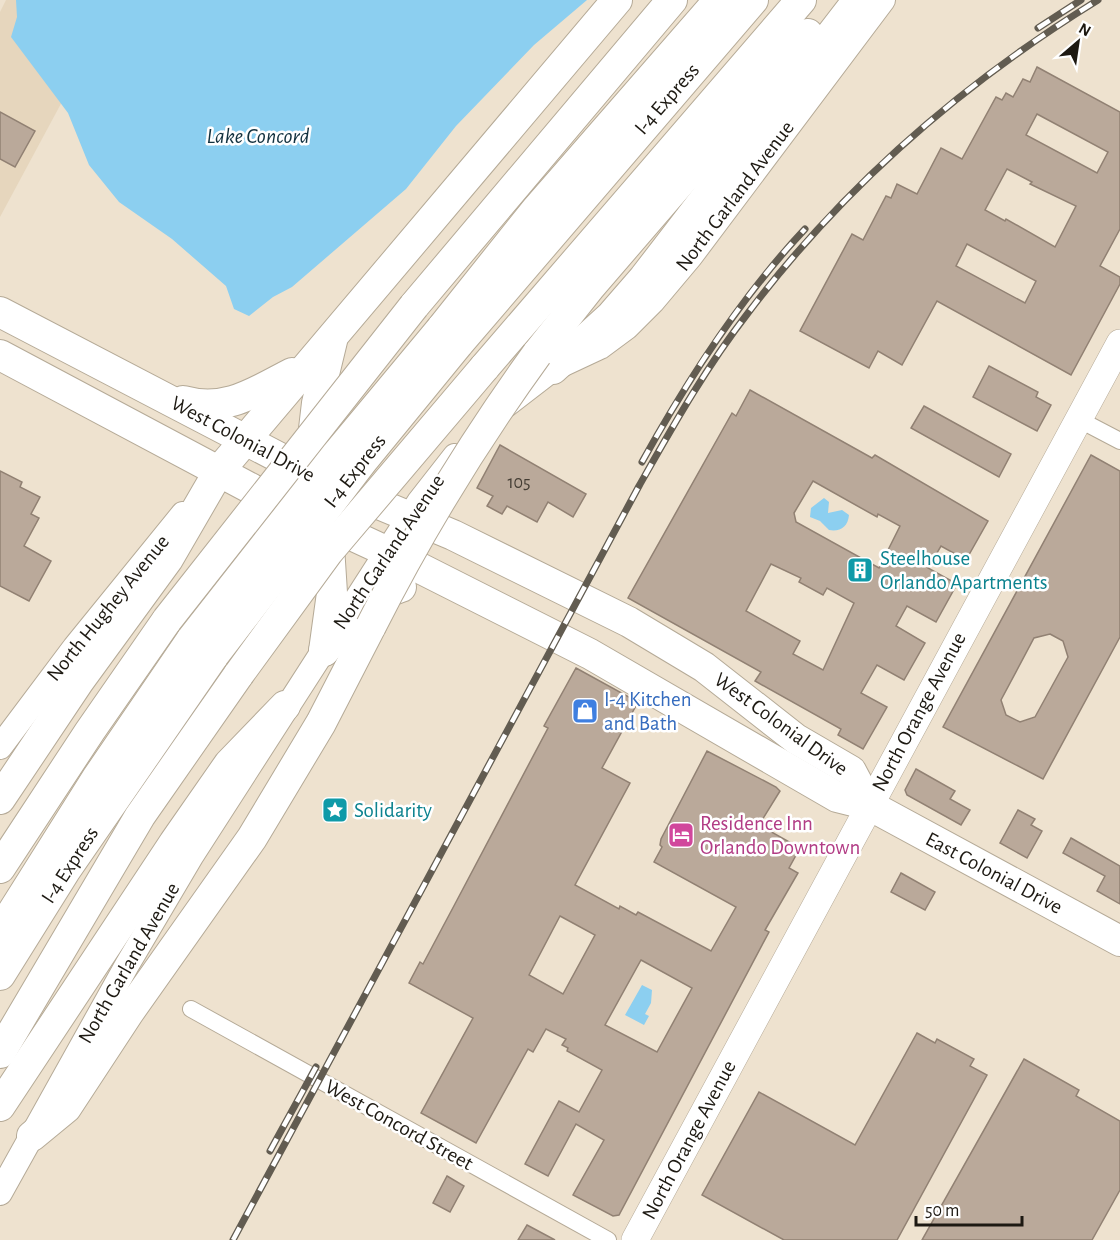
<svg xmlns="http://www.w3.org/2000/svg" width="1120" height="1240" viewBox="0 0 1120 1240" font-family="'Alegreya Sans',sans-serif">
  <rect width="100%" height="100%" fill="#eee2cf"/>
  <path fill="#e6d6bd" d="M6,0h71l22,33 -99,184v-205z"/>
  <g fill="#8ccff0">
    <path d="M16,0h571l-53,45 -78,81 -50,63 -114,98 -19,10 -24,19 -15,-7 -8,-23 -54,-47 -53,-37 -30,-37 -21,-52 -57,-76 6,-20z"/>
    <path d="M824,498l5,4 -1,11 14,-3 7,5c-1,12 -9,17 -20,15l-9,-9 -10,-4 1,-9z"/>
    <path d="M642,985l10,5 -1,13 -6,11 4,2 -5,9 -19,-10z"/>
  </g>
  <g fill="#baa99a" stroke="#918173" stroke-width="1.5" fill-rule="evenodd">
    <path d="M1037,67l83,45v117l-20,37 20,11v7l-49,91 -134,-74 -35,64 -24,-14 -9,17 -69,-37 52,-97 11,6 23,-44 5,2 6,-14 20,10 24,-46 21,11 34,-62 6,3 4,-7 7,4 10,-18 7,3zM1037,114l71,38 -11,21 -71,-38zM1007,169l25,13 -2,2 46,22 -21,41 -49,-28 -1,2 -20,-11zM967,244l69,37 -11,22 -69,-37z"/>
    <path d="M0,112l35,19 -20,36 -15,-8z"/>
    <path d="M989,366l49,26 -2,5 15,8 -14,26 -64,-34z"/>
    <path d="M750,390l122,68 3,-3 113,66 -22,39 -25,-14 -13,22 29,16 -21,38 -29,-16 -11,20 29,17 -21,37 -27,-15 -16,28 26,14 -24,42 -25,-14 3,-6 -86,-48 6,-9 -133,-74 104,-185 4,3zM813,481l64,36 1,-3 22,12 -21,42 -83,-46 -2,-9zM771,564l30,14 -2,4 24,13 4,-7 27,15 -31,67 -30,-16 7,-13 -54,-30z"/>
    <path d="M924,406l87,48 -12,23 -88,-49z"/>
    <path d="M500,445l86,49 -13,23 -25,-15 -11,20 -30,-16 -5,8 -15,-8 6,-10 -16,-8z"/>
    <path d="M1091,455l29,16v166l-77,142 -100,-52zM1050,634l13,7 5,16 -33,60 -15,5 -14,-7 -5,-15 33,-62z"/>
    <path d="M0,471l22,11 -2,5 20,10 -9,17 8,4 -15,28 27,15 -22,40 -29,-15z"/>
    <path d="M576,668l62,34 -36,66 28,15 -55,102 44,24 1,-3 16,9 2,-3 73,39 25,-44 -82,-45 8,-15 -2,-2 1,-6 46,-88 69,36 4,4 -21,34 41,23 -11,20 9,5 -33,57 4,2 -150,283 -6,1 -40,-21 31,-55 -28,-16 -28,52 -23,-12 34,-63 20,11 23,-42 -35,-19 1,-3 -6,-3 4,-6 -20,-10 -13,23 -5,-3 -52,94 -55,-30 52,-95 -64,-35 11,-21 3,2 33,-62 92,-174 -4,-2zM560,916l35,19 -32,59 -34,-19zM641,960l51,28 -35,64 -52,-27z"/>
    <path d="M916,769l39,22 -5,8 20,11 -9,15 -54,-30 -2,-5z"/>
    <path d="M1018,810l17,9 -4,6 11,6 -15,27 -27,-15z"/>
    <path d="M1071,838l49,28v38l-23,-13 8,-15 -42,-23z"/>
    <path d="M901,873l34,19 -10,18 -34,-18z"/>
    <path d="M917,1033l18,10 2,-4 37,20 -4,7 17,9 -90,165h-113l-82,-45 57,-103 96,53z"/>
    <path d="M1024,1059l55,31 -3,6 44,25v69l-28,50h-170z"/>
    <path d="M447,1176l17,10 -14,26 -17,-9z"/>
    <path d="M527,1225l28,15h-37z"/>
  </g>
  <g fill="none" stroke-linecap="round" stroke-linejoin="round">
    <defs>
      <g id="street">
        <path d="M1078,419l42,22"/>
        <path d="M191,1009l417,231"/>
      </g>
      <g id="secondary">
        <path d="M505,406l48,-37 47,-22 27,-20 26,-26 37,-44 193,-257"/>
        <path d="M0,747l75,-100 108,-133"/>
        <path d="M0,1193l127,-228 65,-110 227,-353 36,-46"/>
      </g>
      <path id="primary" d="M635,1240l485,-897"/>
      <g id="highway">
        <path d="M414,306l258,-306"/>
        <path d="M0,312l326,170 127,53 176,87 75,45 92,72 55,32 18,34"/>
        <path d="M441,329l95,-119 183,-210"/>
        <path d="M458,344l295,-344"/>
        <path d="M537,354l53,-67 218,-253"/>
        <path d="M0,355l252,134 136,63 202,102 247,143 32,8 251,136"/>
        <path d="M484,368l317,-368"/>
        <path d="M553,369l58,-53 33,-38 214,-278"/>
        <path d="M183,401c43,12 72,-9 109,-28"/>
        <path d="M312,446l5,-43 15,-62"/>
        <path d="M324,651c23,-27 42,-53 77,-64"/>
        <path d="M324,651l8,-58 -4,-62"/>
        <path d="M0,799l79,-118 89,-122 51,-88 398,-471"/>
        <path d="M0,868l90,-137 77,-111"/>
        <path d="M0,932l97,-154 95,-139"/>
        <path d="M0,975l65,-104 149,-216"/>
        <path d="M0,1053l140,-237 99,-142"/>
        <path d="M0,1106l174,-263 55,-79 56,-58"/>
        <path d="M32,1136l34,-28 63,-96 123,-174 69,-115 50,-97"/>
      </g>
    </defs>
    <use href="#street" stroke="#b5aa97" stroke-width="18"/>
    <use href="#secondary" stroke="#b5aa97" stroke-width="26"/>
    <use href="#primary" stroke="#b5aa97" stroke-width="28"/>
    <use href="#highway" stroke="#b5aa97" stroke-width="32"/>
    <use href="#street" stroke="#fff" stroke-width="16"/>
    <use href="#secondary" stroke="#fff" stroke-width="24"/>
    <use href="#primary" stroke="#fff" stroke-width="27"/>
    <use href="#highway" stroke="#fff" stroke-width="30"/>
    <defs>
      <g id="rail">
        <path d="M1038,28l43,-28"/>
        <path d="M642,462c46,-83 98,-164 163,-233"/>
        <path d="M270,1151l46,-84"/>
        <path d="M233,1240l406,-754c34,-60 67,-119 109,-173 96,-127 215,-230 350,-313"/>
      </g>
    </defs>
    <use href="#rail" stroke="#625c51" stroke-width="7"/>
    <use href="#rail" stroke="#fff" stroke-width="4.5" stroke-dasharray="14" stroke-linecap="butt"/>
    <defs>
      <g id="highway-bridge">
        <path d="M167,620l247,-314"/>
        <path d="M371,626c48,-95 103,-185 166,-272"/>
        <path d="M192,639l145,-185 104,-125"/>
        <path d="M214,655l150,-196 94,-115"/>
        <path d="M239,674l89,-122 156,-184"/>
      </g>
    </defs>
    <use href="#highway-bridge" stroke="#b5aa97" stroke-width="32" stroke-linecap="butt"/>
    <use href="#highway-bridge" stroke="#fff" stroke-width="30"/>
  </g>
  <defs>
    <symbol id="building-square" viewBox="-11 -11 22 22"><rect x="-9" y="-9" width="18" height="18" rx="4" fill="#0f9aa8" stroke="#fff"/><path d="M-4-6H4V6H1V3H-1V6H-4ZM-2.5-4.3h1.7v1.8h-1.7ZM.8-4.3h1.7v1.8H.8ZM-2.5-1h1.7V.8h-1.7ZM.8-1h1.7V.8H.8Z" fill="#fff"/></symbol>
    <symbol id="shop-square" viewBox="-11 -11 22 22"><rect x="-9" y="-9" width="18" height="18" rx="4" fill="#3f7fe0" stroke="#fff"/><path d="M-5-2.5h2.3a2.7 3.5 0 0 1 5.4 0H5L5.5 6h-11ZM-1.5-2.5h3a1.5 2.3 0 0 0-3 0Z" fill="#fff"/></symbol>
    <symbol id="sight-square" viewBox="-11 -11 22 22"><rect x="-9" y="-9" width="18" height="18" rx="4" fill="#0f9aa8" stroke="#fff"/><path d="M0-6L1.8-2.2L6-1.7L2.9 1.2L3.7 5.4L0 3.3L-3.7 5.4L-2.9 1.2L-6-1.7L-1.8-2.2Z" fill="#fff"/></symbol>
    <symbol id="hotel-square" viewBox="-11 -11 22 22"><rect x="-9" y="-9" width="18" height="18" rx="4" fill="#d1479c" stroke="#fff"/><path d="M-6-4.5h1.5V1H6V5H4.5V3h-9V5H-6ZM-4 0a1.8 1.8 0 1 1 3.6 0ZM.5 0V-2.5h3Q6-2.5 6 0Z" fill="#fff"/></symbol>
  </defs>
  <g fill-rule="evenodd">
    <use href="#building-square" x="845" y="555" width="30" height="30"/>
    <use href="#shop-square" x="570" y="696" width="30" height="30"/>
    <use href="#sight-square" x="320" y="795" width="30" height="30"/>
    <use href="#hotel-square" x="666" y="820" width="30" height="30"/>
  </g>
  <g text-anchor="middle" dominant-baseline="central" stroke-width="5" stroke-linejoin="round" paint-order="stroke">
    <g font-size="18" fill="#443d34">
      <text x="519" y="483">105</text>
    </g>
    <g font-size="21" fill="#1d1912" stroke="#fff">
      <text transform="translate(667 99) rotate(-49)">I-4 Express</text>
      <text transform="translate(735 196) rotate(-53)">North Garland Avenue</text>
      <text transform="translate(243 439) rotate(28)">West Colonial Drive</text>
      <text transform="translate(355 471) rotate(-52)">I-4 Express</text>
      <text transform="translate(389 552) rotate(-56)">North Garland Avenue</text>
      <text transform="translate(108 608) rotate(-51)">North Hughey Avenue</text>
      <text transform="translate(919 712) rotate(-62)">North Orange Avenue</text>
      <text transform="translate(781 724) rotate(36)">West Colonial Drive</text>
      <text transform="translate(70 865) rotate(-57)">I-4 Express</text>
      <text transform="translate(994 873) rotate(28)">East Colonial Drive</text>
      <text transform="translate(129 963) rotate(-60)">North Garland Avenue</text>
      <text transform="translate(399 1125) rotate(29)">West Concord Street</text>
      <text transform="translate(689 1140) rotate(-62)">North Orange Avenue</text>
    </g>
    <g font-size="21" fill="#0d838f" stroke="#fff" text-anchor="start">
      <text x="880" y="558">Steelhouse<tspan x="880" dy="24">Orlando Apartments</tspan></text>
      <text x="354" y="810">Solidarity</text>
    </g>
    <g font-size="21" fill="#366cbe" stroke="#fff" text-anchor="start">
      <text x="604" y="699">I-4 Kitchen<tspan x="604" dy="24">and Bath</tspan></text>
    </g>
    <g font-size="21" fill="#b23c85" stroke="#fff" text-anchor="start">
      <text x="700" y="823">Residence Inn<tspan x="700" dy="24">Orlando Downtown</tspan></text>
    </g>
    <g font-size="22" font-style="italic" fill="#12313f" stroke="#fff">
      <text x="258" y="136">Lake Concord</text>
    </g>
  </g>
  <g transform="translate(1078 42) rotate(29)" stroke="#ffffff" stroke-width="4.5" paint-order="stroke">
  <path d="M0-4.5L10 22L0 15L-10 22Z" fill="#1d1912"/>
  <text y="-9" font-size="16" font-weight="bold" text-anchor="middle" fill="#1d1912">N</text>
  </g>
  <path d="M916 1216v9h106v-9" fill="none" stroke="#1d1912" stroke-width="3"/>
  <text x="925" y="1216" font-size="18" fill="#1d1912" stroke="#ffffff" stroke-width="4.5" paint-order="stroke">50 m</text>
</svg>
